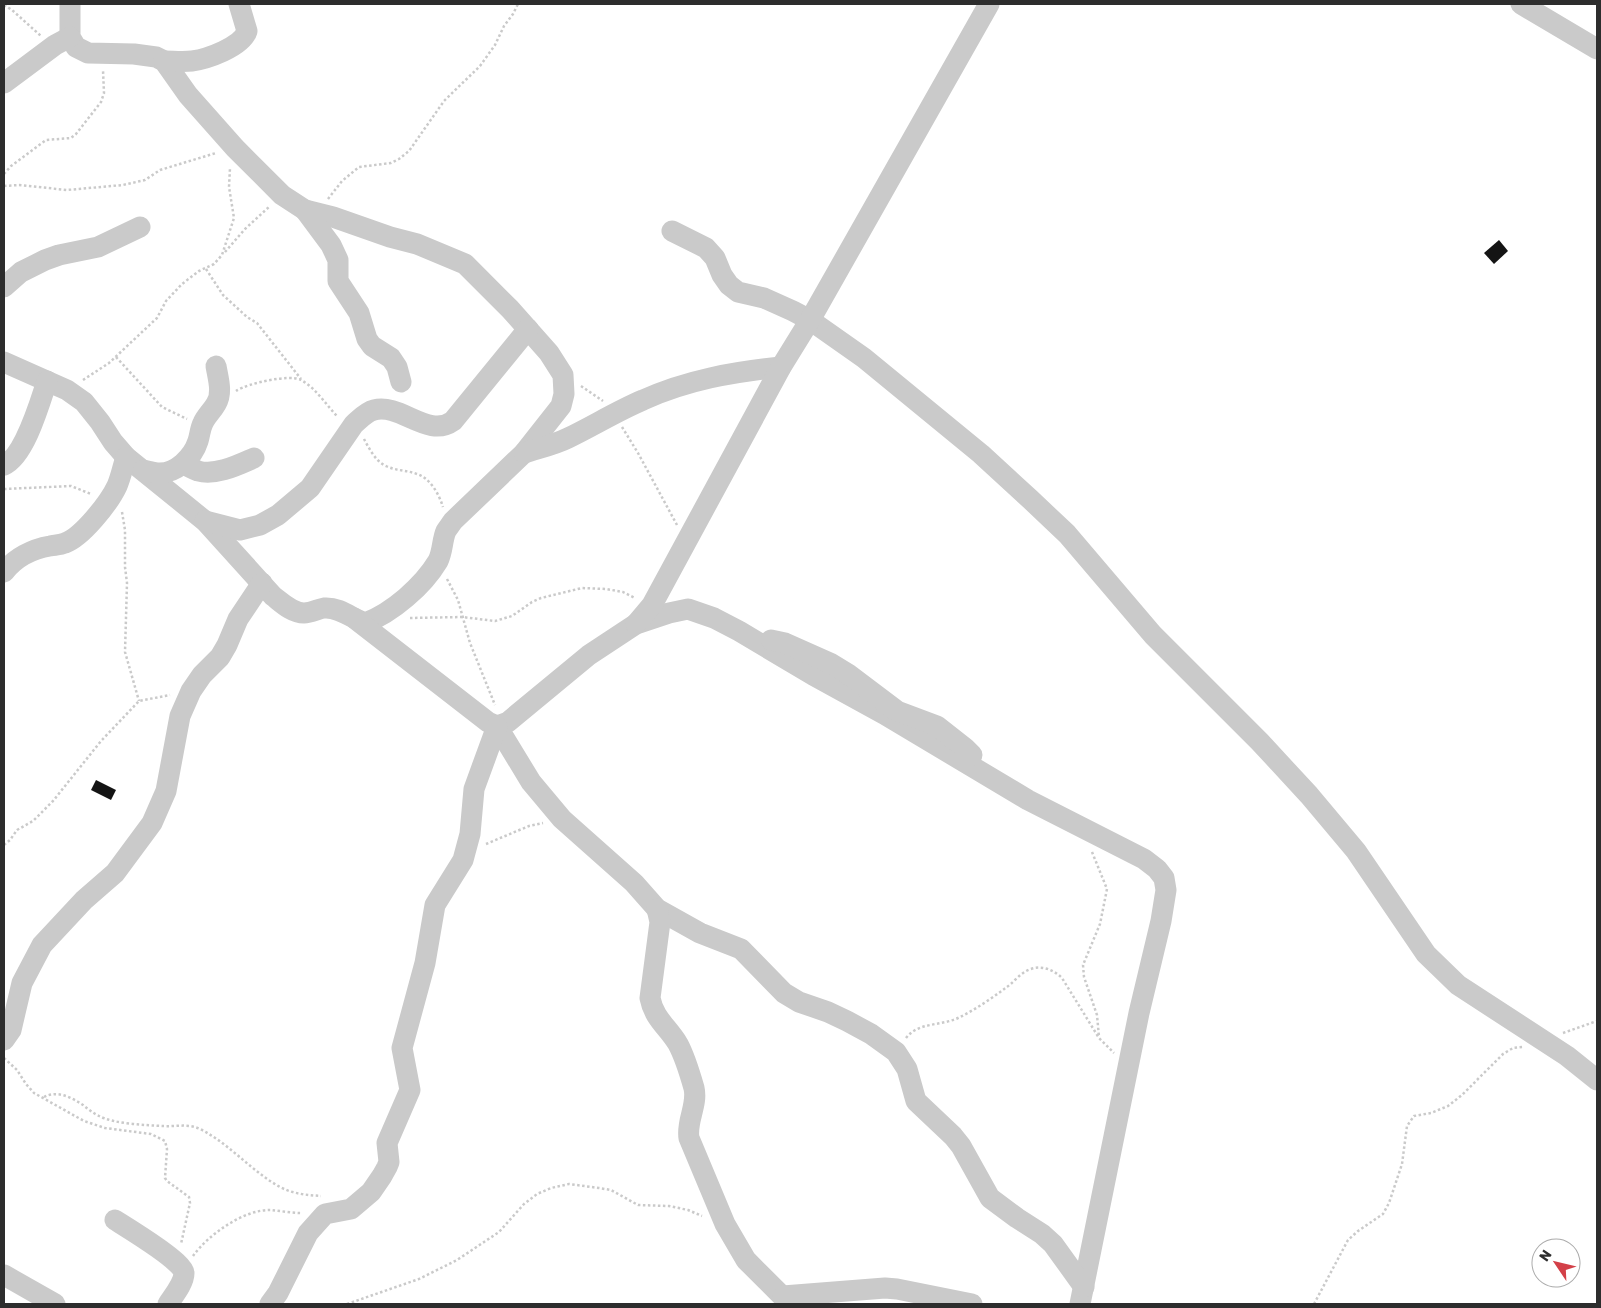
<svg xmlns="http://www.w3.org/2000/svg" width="1601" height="1308" viewBox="0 0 1601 1308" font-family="Rubik,sans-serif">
  <rect width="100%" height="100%" fill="#fff"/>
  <g fill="#141414">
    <path d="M1499,240l9,11 -14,13 -10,-11z"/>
    <path d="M96,780l20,10 -5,10 -20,-10z"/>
  </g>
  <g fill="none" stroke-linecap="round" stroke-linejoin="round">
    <g stroke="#cacaca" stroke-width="2.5" stroke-dasharray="2.5 2.5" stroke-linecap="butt">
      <path d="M4,5l8,5 29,26"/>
      <path d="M4,174l7,-8 35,-26 25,-2 5,-4 25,-32 3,-9 -1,-23"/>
      <path d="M4,186l15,-1 48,5 56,-5 22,-5 15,-10 56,-17"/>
      <path d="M328,199l14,-18 17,-14 32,-4 8,-4 10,-8 35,-50 36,-35 15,-21 9,-19 9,-12 5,-10"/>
      <path d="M225,252l20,-23 25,-23"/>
      <path d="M206,269l17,26 24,22 10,6 44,56"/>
      <path d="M116,357l46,50 25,12"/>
      <path d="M83,380l26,-17 48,-45 9,-17 16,-17 17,-13 15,-7 8,-9 12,-37 -5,-31 1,-19"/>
      <path d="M581,386l22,15"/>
      <path d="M236,391c12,-8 54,-17 65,-11 15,8 25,25 37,37"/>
      <path d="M622,427l16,26 39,72"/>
      <path d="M364,439c5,9 11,22 22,27 10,5 21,4 31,8 13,4 22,20 26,33"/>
      <path d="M4,489l67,-3 20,8"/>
      <path d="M122,512l3,18v37l2,16 -2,69 14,49"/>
      <path d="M447,579l11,21 12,43 25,62"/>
      <path d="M410,618l52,-1 33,4 17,-5 20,-14 9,-4 41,-10 24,1 17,3 12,6"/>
      <path d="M486,844l43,-18 14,-3"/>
      <path d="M4,845l6,-5 7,-10 16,-9 20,-20 48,-60 38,-40 31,-6"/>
      <path d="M1092,852l15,37 -7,35 -17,41 1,12 13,38 2,22"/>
      <path d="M1563,1033l34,-12"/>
      <path d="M906,1038c12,-16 35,-12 52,-20 17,-8 34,-20 49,-31 8,-6 14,-15 24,-18 11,-4 23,1 31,9l37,60 15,15"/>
      <path d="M4,1058l13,12 9,14 8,9 50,28 21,7 46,6 14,7 2,8 -2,29 2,3 22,16 1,6 -9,41"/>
      <path d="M44,1097c13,-7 27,0 39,8 5,4 10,8 16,11 15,8 46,9 64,10 13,1 24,-3 37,3 30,15 51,42 80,58 13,7 27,8 41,9"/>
      <path d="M193,1256c15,-21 51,-47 78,-46 10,1 21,3 31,3"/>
      <path d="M347,1304l72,-25 38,-19 42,-28 25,-28 13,-10 14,-6 18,-4 30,4 12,2 27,15 31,1 19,4 14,6"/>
      <path d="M1314,1304l34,-64 10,-9 25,-17 6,-11 13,-39 5,-38 7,-10 17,-3 17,-7 14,-11 41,-41 10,-6 10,-1"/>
    </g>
    <g stroke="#cacaca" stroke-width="21">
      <path d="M70,4v33l6,10 12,6 46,1 22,3 8,4 24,34 47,53 47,47 23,15 28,7 57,20 27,7 48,20 45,45 39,44 14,22 1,19 -3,12 -37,47 -71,68c-2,3 -5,7 -7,10 -4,9 -3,20 -8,30 -15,25 -46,52 -73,62l-11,-5"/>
      <path d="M1521,4l76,45"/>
      <path d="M164,61c9,0 19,1 28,0 15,-2 50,-14 55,-30l-8,-27"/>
      <path d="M4,83l51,-38 15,-8"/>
      <path d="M305,210l26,35 7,15v21l21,32 8,26 5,7 19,12 6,9 4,15"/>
      <path d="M672,231l34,17 9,10 7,17 7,10 9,7 26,6 29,13 17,9 54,38 117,96 49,45 37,35 86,101 107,107 49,53 47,56 70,103 32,31 109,71 30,24"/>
      <path d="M4,287l17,-15 24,-12 14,-5 39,-8 42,-20"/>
      <path d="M4,362l63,28 17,12 16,20 13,20 13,15 79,64 68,75c9,7 19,17 31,17 7,0 14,-4 20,-5 11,-1 21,5 30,10l134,104 9,4 11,-4 81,-67 47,-31 33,-11 19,-4 26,9 25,13 74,44 71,39 144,86 116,59 13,10 7,9 2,12 -5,31 -22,92 -59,291"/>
      <path d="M524,453c15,-5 30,-8 44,-15 25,-12 49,-27 75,-38 44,-20 90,-28 138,-33"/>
      <path d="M183,464c5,2 10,5 15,7 18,5 40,-6 56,-13"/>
      <path d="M4,465c21,-9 36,-63 43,-84"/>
      <path d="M143,470c5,1 10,3 15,3 18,1 35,-16 40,-32 2,-6 2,-12 5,-18 3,-7 9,-12 13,-19 7,-11 2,-26 0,-38"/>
      <path d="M205,521l35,9 20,-5 18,-10 32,-27 44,-64c6,-5 12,-12 20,-14 27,-7 54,29 79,11l75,-92"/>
      <path d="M4,572c11,-14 28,-23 46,-26 5,-1 10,-1 15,-3 17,-6 44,-40 52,-57 4,-9 6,-20 9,-29"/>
      <path d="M636,624l16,-19 129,-238 29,-47 179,-316"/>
      <path d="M771,640l14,3 45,20 18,11 49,37 40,15 28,22 7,7"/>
      <path d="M497,726l34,56 31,37 72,64 23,26 43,24 41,16 43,44 15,9 29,10 19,9 24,13 25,18 11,17 9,32 37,35 8,10 29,52 27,20 25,16 11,10 31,43"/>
      <path d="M657,909l3,13 -10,76c4,21 18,29 28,46 7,13 12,30 16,44 4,17 -8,33 -5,50l36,86 21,36 44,44"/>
      <path d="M4,1040l7,-10 11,-47 20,-38 42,-45 31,-27 37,-50 14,-32 14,-75 11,-25 11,-16 18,-18 7,-12 11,-26 24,-36"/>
      <path d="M115,1220c11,7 69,42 69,53 0,10 -10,22 -16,31"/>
      <path d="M4,1275l51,29"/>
      <path d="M783,1296l102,-8 12,1 75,15"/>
      <path d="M270,1304l8,-11 30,-60 17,-19 26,-5 20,-17 11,-16 5,-9 2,-5 -2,-19 23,-53 -8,-42 23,-85 10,-58 28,-45 7,-26 4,-45 23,-63"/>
    </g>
  </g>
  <rect width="1601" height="1308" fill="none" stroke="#2d2d2d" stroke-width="10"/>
  <g transform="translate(1556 1263) rotate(305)"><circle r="24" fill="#ffffff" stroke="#ababab"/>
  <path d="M0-4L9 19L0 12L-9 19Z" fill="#d34048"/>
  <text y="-8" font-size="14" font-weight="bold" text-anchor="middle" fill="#2d2d2d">N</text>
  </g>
</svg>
